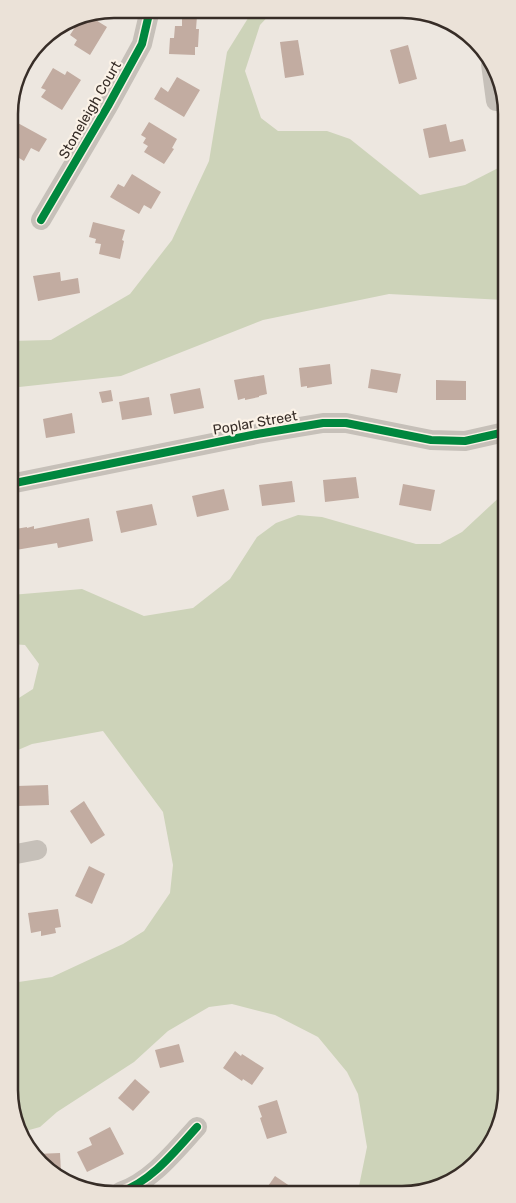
<svg xmlns="http://www.w3.org/2000/svg" width="516" height="1203" viewBox="0 0 516 1203" font-family="Rubik,sans-serif">
  <rect width="100%" height="100%" fill="#ede7e0"/>
  <g fill="#cdd3b9">
    <path d="M250,10h24l-14,15 -15,46 16,47 17,13h49l23,8 70,56 45,-10 39,-20v135l-115,-6 -126,26 -142,56 -111,12v-47l41,-1 79,-46 42,-54 37,-79 18,-109 23,-37z"/>
    <path d="M505,492l2,604 -26,62 -52,33h-71l9,-44 -9,-53 -11,-22 -29,-35 -43,-22 -43,-11 -23,3 -41,24 -34,31 -77,50 -17,15 -18,5 -10,-16v-133l40,-6 71,-33 21,-13 26,-38 3,-28 -10,-53 -60,-81 -71,13 -21,9v-50l22,-14 6,-25 -14,-19 -14,-1v-49l71,-6 62,27 49,-8 37,-29 27,-42 19,-14 22,-8 24,2 94,27h24l22,-12z"/>
  </g>
  <g fill="#c2aca1">
    <path d="M86,14l21,13 -17,28 -16,-10 3,-5 -7,-5 13,-20z"/>
    <path d="M182,15l15,1 -1,13h3l-1,18h-3v8l-26,-1 1,-16h4l1,-12h7z"/>
    <path d="M298,40l6,35 -19,3 -5,-36z"/>
    <path d="M408,45l9,34 -18,5 -9,-34z"/>
    <path d="M53,68l12,7 2,-4 14,9 -19,30 -21,-13 5,-7 -5,-2z"/>
    <path d="M177,77l23,13 -16,27 -30,-18 7,-12 7,5z"/>
    <path d="M16,122l31,17 -8,13 -8,-4 -7,13 -15,-9v-17z"/>
    <path d="M149,122l28,17 -5,9 2,1 -10,15 -20,-12 4,-6 -5,-3 3,-5 -5,-3z"/>
    <path d="M446,124l4,18 13,-3 3,12 -37,7 -6,-29z"/>
    <path d="M132,174l29,18 -10,17 -7,-4 -5,9 -29,-17 8,-13 6,3z"/>
    <path d="M93,222l32,8 -3,10 2,1 -4,18 -21,-5 2,-10 -6,-1 1,-4 -7,-2z"/>
    <path d="M60,272l1,9 17,-3 2,15 -42,8 -5,-25z"/>
    <path d="M330,364l2,20 -25,4v-2l-6,1 -2,-19z"/>
    <path d="M371,369l30,5 -4,19 -29,-5z"/>
    <path d="M264,375l3,19 -8,2v1l-14,3v-2l-7,2 -4,-20z"/>
    <path d="M436,380l30,1v19h-30z"/>
    <path d="M200,388l4,20 -30,6 -4,-20z"/>
    <path d="M111,390l2,11 -11,2 -3,-11z"/>
    <path d="M149,397l3,18 -30,5 -3,-18z"/>
    <path d="M72,413l3,20 -29,5 -3,-19z"/>
    <path d="M356,477l3,21 -34,4 -2,-22z"/>
    <path d="M292,481l3,21 -33,4 -3,-21z"/>
    <path d="M403,484l32,6 -4,21 -32,-6z"/>
    <path d="M224,489l5,21 -32,7 -5,-21z"/>
    <path d="M152,504l5,21 -36,8 -5,-22z"/>
    <path d="M89,518l4,23 -35,7 -1,-5 -47,8v-21l17,-3v1l7,-2v3z"/>
    <path d="M48,785l1,20 -31,1 -1,-20z"/>
    <path d="M84,801l21,34 -14,9 -21,-33z"/>
    <path d="M89,866l16,8 -13,30 -17,-8z"/>
    <path d="M58,909l3,18 -6,1 1,5 -15,3v-5l-10,2 -3,-20z"/>
    <path d="M179,1044l5,18 -24,6 -5,-18z"/>
    <path d="M235,1051l6,5 1,-2 22,14 -12,17 -9,-6 -1,2 -19,-13z"/>
    <path d="M135,1079l15,13 -17,19 -15,-13z"/>
    <path d="M277,1100l10,33 -20,6 -7,-21 2,-1 -4,-11z"/>
    <path d="M110,1127l14,27 -37,18 -10,-20 15,-7 -3,-7z"/>
    <path d="M60,1153l1,19h-8l-9,-4 -8,-14z"/>
    <path d="M275,1176l22,15 -33,1z"/>
  </g>
  <g fill="none" stroke-linecap="round" stroke-linejoin="round">
    <g stroke="#c6c0b9" stroke-width="20">
      <path d="M491,64l5,37"/>
      <path d="M41,220l67,-114 34,-62 7,-30 -1,-5"/>
      <path d="M10,484l247,-50 66,-11h23l85,17 34,1 40,-9"/>
      <path d="M11,855l26,-5"/>
      <path d="M120,1192c31,-10 56,-42 77,-65"/>
    </g>
    <defs>
      <g id="cycleway">
        <path d="M41,220l67,-114 34,-62 7,-30 -1,-5"/>
        <path d="M10,484l247,-50 66,-11h23l85,17 34,1 40,-9"/>
        <path d="M120,1192c31,-10 56,-42 77,-65"/>
      </g>
    </defs>
    <use href="#cycleway" stroke="#fbf2e7" stroke-width="11"/>
    <use href="#cycleway" stroke="#00873e" stroke-width="8"/>
  </g>
  <g text-anchor="middle" dominant-baseline="central" stroke-width="4.5" stroke-linejoin="round" paint-order="stroke">
    <g font-size="14" fill="#372d27" stroke="#fbf2e7">
      <text transform="translate(90 110) rotate(-60)">Stoneleigh Court</text>
      <text transform="translate(255 423) rotate(-10)">Poplar Street</text>
    </g>
  </g>
  <path d="M0 0H516V1203H0ZM114 18H402A96 96 0 0 1 498 114V1090A96 96 0 0 1 402 1186H114A96 96 0 0 1 18 1090V114A96 96 0 0 1 114 18Z" fill="#ebe2d8" fill-rule="evenodd"/>
  <path fill="none" stroke="#372d27" stroke-width="2.5" d="M114 18H402A96 96 0 0 1 498 114V1090A96 96 0 0 1 402 1186H114A96 96 0 0 1 18 1090V114A96 96 0 0 1 114 18Z"/>
</svg>
